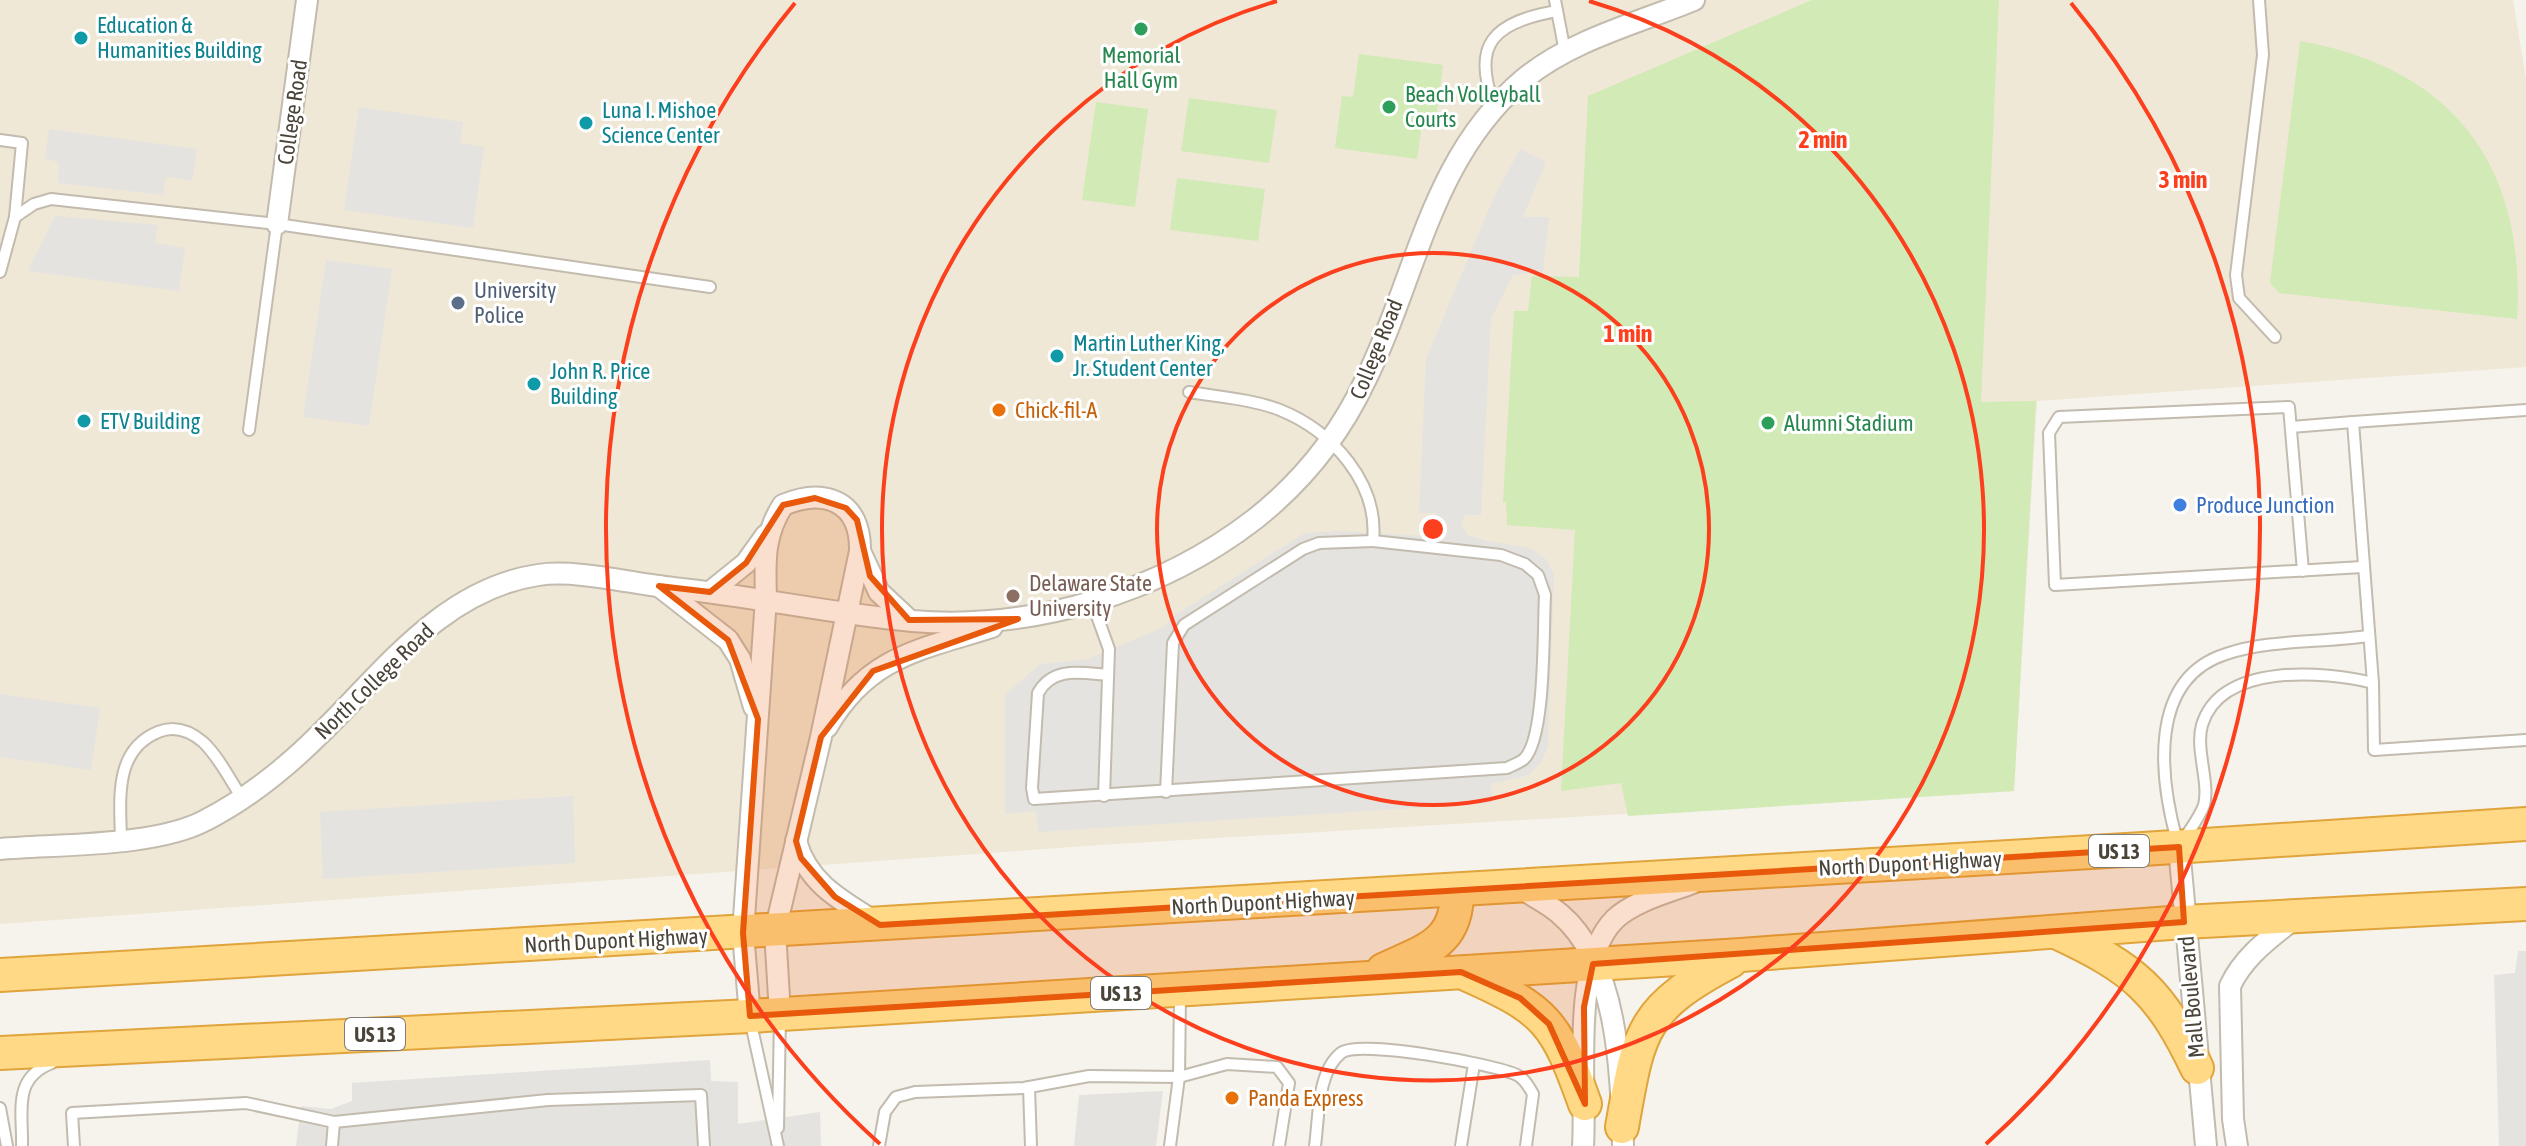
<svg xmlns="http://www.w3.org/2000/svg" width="2526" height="1146" viewBox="0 0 2526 1146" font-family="'Asap Condensed',sans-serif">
  <rect width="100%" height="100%" fill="#f6f3ec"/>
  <path fill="#efe8d6" d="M0,0h2513l13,79v288l-489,34 -23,390 -914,54 -1100,79z"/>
  <g fill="#d2eab5">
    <path d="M1812,0h187l-18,402 55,-1 -22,390 -386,25 -7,-33 -60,8 14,-261 -68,-5 -1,-23h-3l11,-191h14l4,-35 47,1 9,-181z"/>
    <path d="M2300,41c152,27 226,123 217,278l-238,-26 -9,-10z"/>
    <path d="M1359,54l84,11 -7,53 -13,-1 -6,42 -82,-11 7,-52 11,1z"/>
    <path d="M1189,98l88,12 -8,53 -88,-12z"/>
    <path d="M1096,102l52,7 -13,98 -53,-7z"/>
    <path d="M1177,178l88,11 -7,52 -88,-11z"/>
  </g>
  <g fill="#e5e3e0">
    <path d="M359,107l104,15 -3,21 24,4 -11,81 -129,-18z"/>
    <path d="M49,129l148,20 -5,32 -26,-4 -3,18 -105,-12 1,-21 -14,-3z"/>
    <path d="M1520,149l26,13 -23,55h26l-6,55 -30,3 -22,44 -10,196h-16l-4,11 7,9 19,6 43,7 16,11 8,15 -6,173 -7,15 -12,13 -38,9 1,19 -454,29 -2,-21 -31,3v-119l35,-31 48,-5 76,-32 8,-10 133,-84 36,-2 84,5 12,-7 1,-12 -3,-4h-16l7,-154 67,-160z"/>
    <path d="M55,216l103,9 -3,18 30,5 -6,43 -151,-20z"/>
    <path d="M326,260l66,9 -23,157 -66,-9z"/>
    <path d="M0,694l100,14 -9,62 -91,-13z"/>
    <path d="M573,796l2,67 -252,16 -3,-67z"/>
    <path d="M2518,951h8v195h-27l-5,-171 21,-2z"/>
    <path d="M710,1060l1,21 27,1v42l82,-12 1,34h-525l5,-40 30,3 21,-8v-18z"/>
    <path d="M1163,1091l-7,55h-82l5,-51z"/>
  </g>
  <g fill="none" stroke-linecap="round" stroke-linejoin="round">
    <defs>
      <g id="service">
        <path d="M1555,0l10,52"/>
        <path d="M2259,0l4,55 -27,220 3,23 36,39"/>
        <path d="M1495,107c-25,-63 -1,-85 62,-96"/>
        <path d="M0,140l22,3 -7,74 -15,55"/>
        <path d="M15,217l19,-13 17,-5 226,25 433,63"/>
        <path d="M2526,410l-173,12 20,261 1,67 152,-10"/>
        <path d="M2291,427l62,-5"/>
        <path d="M249,430l28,-206"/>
        <path d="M2303,571l-14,-164 -230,10 -10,16 6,152 307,-18"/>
        <path d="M1092,602l17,47 -5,147"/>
        <path d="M1108,675c-27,-2 -55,-9 -70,18l-6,95 2,11 473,-31c5,-3 13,-5 17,-9 22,-21 19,-131 21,-164l-7,-20 -13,-11 -24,-9 -128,-14"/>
        <path d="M1166,792l7,-149 11,-18 119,-76 16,-6 54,-2c6,-58 -41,-110 -93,-131 -28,-11 -62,-13 -91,-18"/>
        <path d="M121,839c-1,-40 -7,-89 37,-107 17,-7 32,-1 45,10 16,15 27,38 39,56"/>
        <path d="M2177,841c-17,-62 -30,-162 49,-187 44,-15 96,-11 141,-18"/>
        <path d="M2182,842c7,-11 18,-25 22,-37 6,-22 -9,-56 -2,-80 19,-63 123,-54 171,-42"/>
        <path d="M750,1019l28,127"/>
        <path d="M1029,1087l2,59"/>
        <path d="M0,1108l7,38"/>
        <path d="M778,1128l2,-112"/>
        <path d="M22,1146c1,-34 -10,-68 30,-83"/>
        <path d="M74,1146l-2,-33 174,-10 88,19"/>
        <path d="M332,1146l2,-24 214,-22 153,-5 3,51"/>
        <path d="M879,1146l6,-34 11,-15 19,-5 109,-4 65,-12 90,1 48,-13 50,3 12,16 -10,63"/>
        <path d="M1170,1146l9,-69 1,-81"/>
        <path d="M1315,1146c4,-29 2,-74 26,-93 18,-14 153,11 176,22 8,4 12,12 16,19l-7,52"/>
        <path d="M1461,1146l13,-82"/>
      </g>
      <g id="minor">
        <path d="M277,224l30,-224"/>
        <path d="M860,551l19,41 30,28"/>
        <path d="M659,586l69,54 12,19 14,48"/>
        <path d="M710,592l36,-29 20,-28"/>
        <path d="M827,727c41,-71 93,-77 165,-100"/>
        <path d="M796,841c11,41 44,59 78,80"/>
        <path d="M2179,847l27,299"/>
        <path d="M0,849c59,-5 156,-2 206,-29 43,-22 82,-54 116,-88 63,-62 122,-143 216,-157 39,-6 95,9 135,13 80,8 159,26 239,33 121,10 247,-28 343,-102 48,-38 84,-83 110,-138 52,-104 65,-223 159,-302 47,-39 114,-56 170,-79"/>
        <path d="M1519,887c13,9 29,16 41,27 59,50 61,161 63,232"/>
        <path d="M750,1016l-7,-83 23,-335c-1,-35 -3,-62 17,-93 43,-18 78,-3 77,46l-39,186 -46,194 5,83"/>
        <path d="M1583,1146c4,-60 -13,-183 32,-227 19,-18 54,-27 78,-36"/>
        <path d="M2237,1146l-4,-27 -3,-133c14,-30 40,-48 65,-68"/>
      </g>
      <g id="trunk">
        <path d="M2058,933c77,36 102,58 139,135"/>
        <path d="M1383,970c42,-20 75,-26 74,-80"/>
        <path d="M0,975l2143,-126 383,-25"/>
        <path d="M1468,975c79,35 88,48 117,129"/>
        <path d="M0,1053l750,-37 991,-61 443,-33 342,-18"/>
        <path d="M1622,1127c17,-96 18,-118 109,-166"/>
      </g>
    </defs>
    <use href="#service" stroke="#c2bbae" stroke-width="14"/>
    <use href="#minor" stroke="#c2bbae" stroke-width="24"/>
    <use href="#trunk" stroke="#e0a43c" stroke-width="36"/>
    <use href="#service" stroke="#fff" stroke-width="10"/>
    <use href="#minor" stroke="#fff" stroke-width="20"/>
    <use href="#trunk" stroke="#ffd985" stroke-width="32"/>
  </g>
  <path fill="#e8590c" fill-opacity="0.2" stroke="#e8590c" stroke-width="6" stroke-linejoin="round" d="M815,498l31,10 11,12 13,56 39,44 109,-1 -145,52 -52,66 -25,104 5,17 34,39 45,28 1299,-78 5,75 -591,42 -9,43 1,97 -36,-80 -29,-26 -59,-26 -711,44 -7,-83 15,-214 -30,-79 -69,-54 51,6 36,-29 37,-58z"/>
  <g fill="none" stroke="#fc3f1d" stroke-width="4">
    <circle cx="1433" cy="529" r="276"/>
    <path d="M1589 1A551 551 0 1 1 1277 1"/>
    <path d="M880 1144A827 827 0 0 1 795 3M2071 3A827 827 0 0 1 1986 1144"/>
  </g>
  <g fill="#2e9e5b" stroke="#fff" stroke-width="3">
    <circle cx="1141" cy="29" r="8"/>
    <circle cx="1389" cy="107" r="8"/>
    <circle cx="1768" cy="423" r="8"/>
  </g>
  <g fill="#0f9aa8" stroke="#fff" stroke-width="3">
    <circle cx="81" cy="38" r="8"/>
    <circle cx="586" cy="123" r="8"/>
    <circle cx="1057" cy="356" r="8"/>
    <circle cx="534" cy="384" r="8"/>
    <circle cx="84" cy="421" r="8"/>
  </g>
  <circle fill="#5c6f8a" stroke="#fff" stroke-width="3" cx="458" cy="303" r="8"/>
  <g fill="#e8710a" stroke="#fff" stroke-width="3">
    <circle cx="999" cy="410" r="8"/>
    <circle cx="1232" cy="1098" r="8"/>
  </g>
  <circle fill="#3f7fe0" stroke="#fff" stroke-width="3" cx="2180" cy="505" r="8"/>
  <circle fill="#8d6e63" stroke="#fff" stroke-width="3" cx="1013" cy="596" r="8"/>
  <g text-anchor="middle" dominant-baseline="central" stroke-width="6" stroke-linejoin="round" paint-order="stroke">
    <g fill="#fff" stroke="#817c74" stroke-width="2">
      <rect x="2089" y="835" width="60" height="32" rx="6"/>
      <rect x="1091" y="977" width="60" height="32" rx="6"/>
      <rect x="345" y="1018" width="60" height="32" rx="6"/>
    </g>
    <g font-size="20" font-weight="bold" fill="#4b4439">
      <text x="2119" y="851">US 13</text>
      <text x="1121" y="993">US 13</text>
      <text x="375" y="1034">US 13</text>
    </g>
    <g font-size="22" fill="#0d838f" stroke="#fff" text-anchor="start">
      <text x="97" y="25">Education &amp;<tspan x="97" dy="25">Humanities Building</tspan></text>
      <text x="602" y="110">Luna I. Mishoe<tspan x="602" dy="25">Science Center</tspan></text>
      <text x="1073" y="343">Martin Luther King,<tspan x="1073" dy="25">Jr. Student Center</tspan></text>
      <text x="550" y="371">John R. Price<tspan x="550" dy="25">Building</tspan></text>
      <text x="100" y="421">ETV Building</text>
    </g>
    <g font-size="22" fill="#27864d" stroke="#fff" text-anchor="start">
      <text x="1141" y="55" text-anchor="middle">Memorial<tspan x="1141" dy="25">Hall Gym</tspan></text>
      <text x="1405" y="94">Beach Volleyball<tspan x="1405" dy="25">Courts</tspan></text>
      <text x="1784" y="423">Alumni Stadium</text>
    </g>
    <g font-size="22" fill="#4b4439" stroke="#fff">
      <text transform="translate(292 112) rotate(-82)">College Road</text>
      <text transform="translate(1376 349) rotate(-68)">College Road</text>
      <text transform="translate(374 681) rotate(-44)">North College Road</text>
      <text transform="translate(1910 863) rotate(-3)">North Dupont Highway</text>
      <text transform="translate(1263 902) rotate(-3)">North Dupont Highway</text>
      <text transform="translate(616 940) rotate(-3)">North Dupont Highway</text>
      <text transform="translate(2191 997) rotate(-95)">Mall Boulevard</text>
    </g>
    <g font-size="22" fill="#4e5e75" stroke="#fff" text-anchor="start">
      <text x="474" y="290">University<tspan x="474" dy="25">Police</tspan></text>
    </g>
    <g font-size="22" fill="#c56008" stroke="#fff" text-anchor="start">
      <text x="1015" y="410">Chick-fil-A</text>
      <text x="1248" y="1098">Panda Express</text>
    </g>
    <g font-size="22" fill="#366cbe" stroke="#fff" text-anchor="start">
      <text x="2196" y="505">Produce Junction</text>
    </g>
    <g font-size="22" fill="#785e54" stroke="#fff" text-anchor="start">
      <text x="1029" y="583">Delaware State<tspan x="1029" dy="25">University</tspan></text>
    </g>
  </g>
  <circle cx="1433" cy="529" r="12" fill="#fc3f1d" stroke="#fff" stroke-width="4"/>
  <g font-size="24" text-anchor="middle" font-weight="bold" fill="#fc3f1d" stroke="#fff" stroke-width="6" stroke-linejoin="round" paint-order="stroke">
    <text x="1823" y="148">2 min</text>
    <text x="2183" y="188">3 min</text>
    <text x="1628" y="342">1 min</text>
  </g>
</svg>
